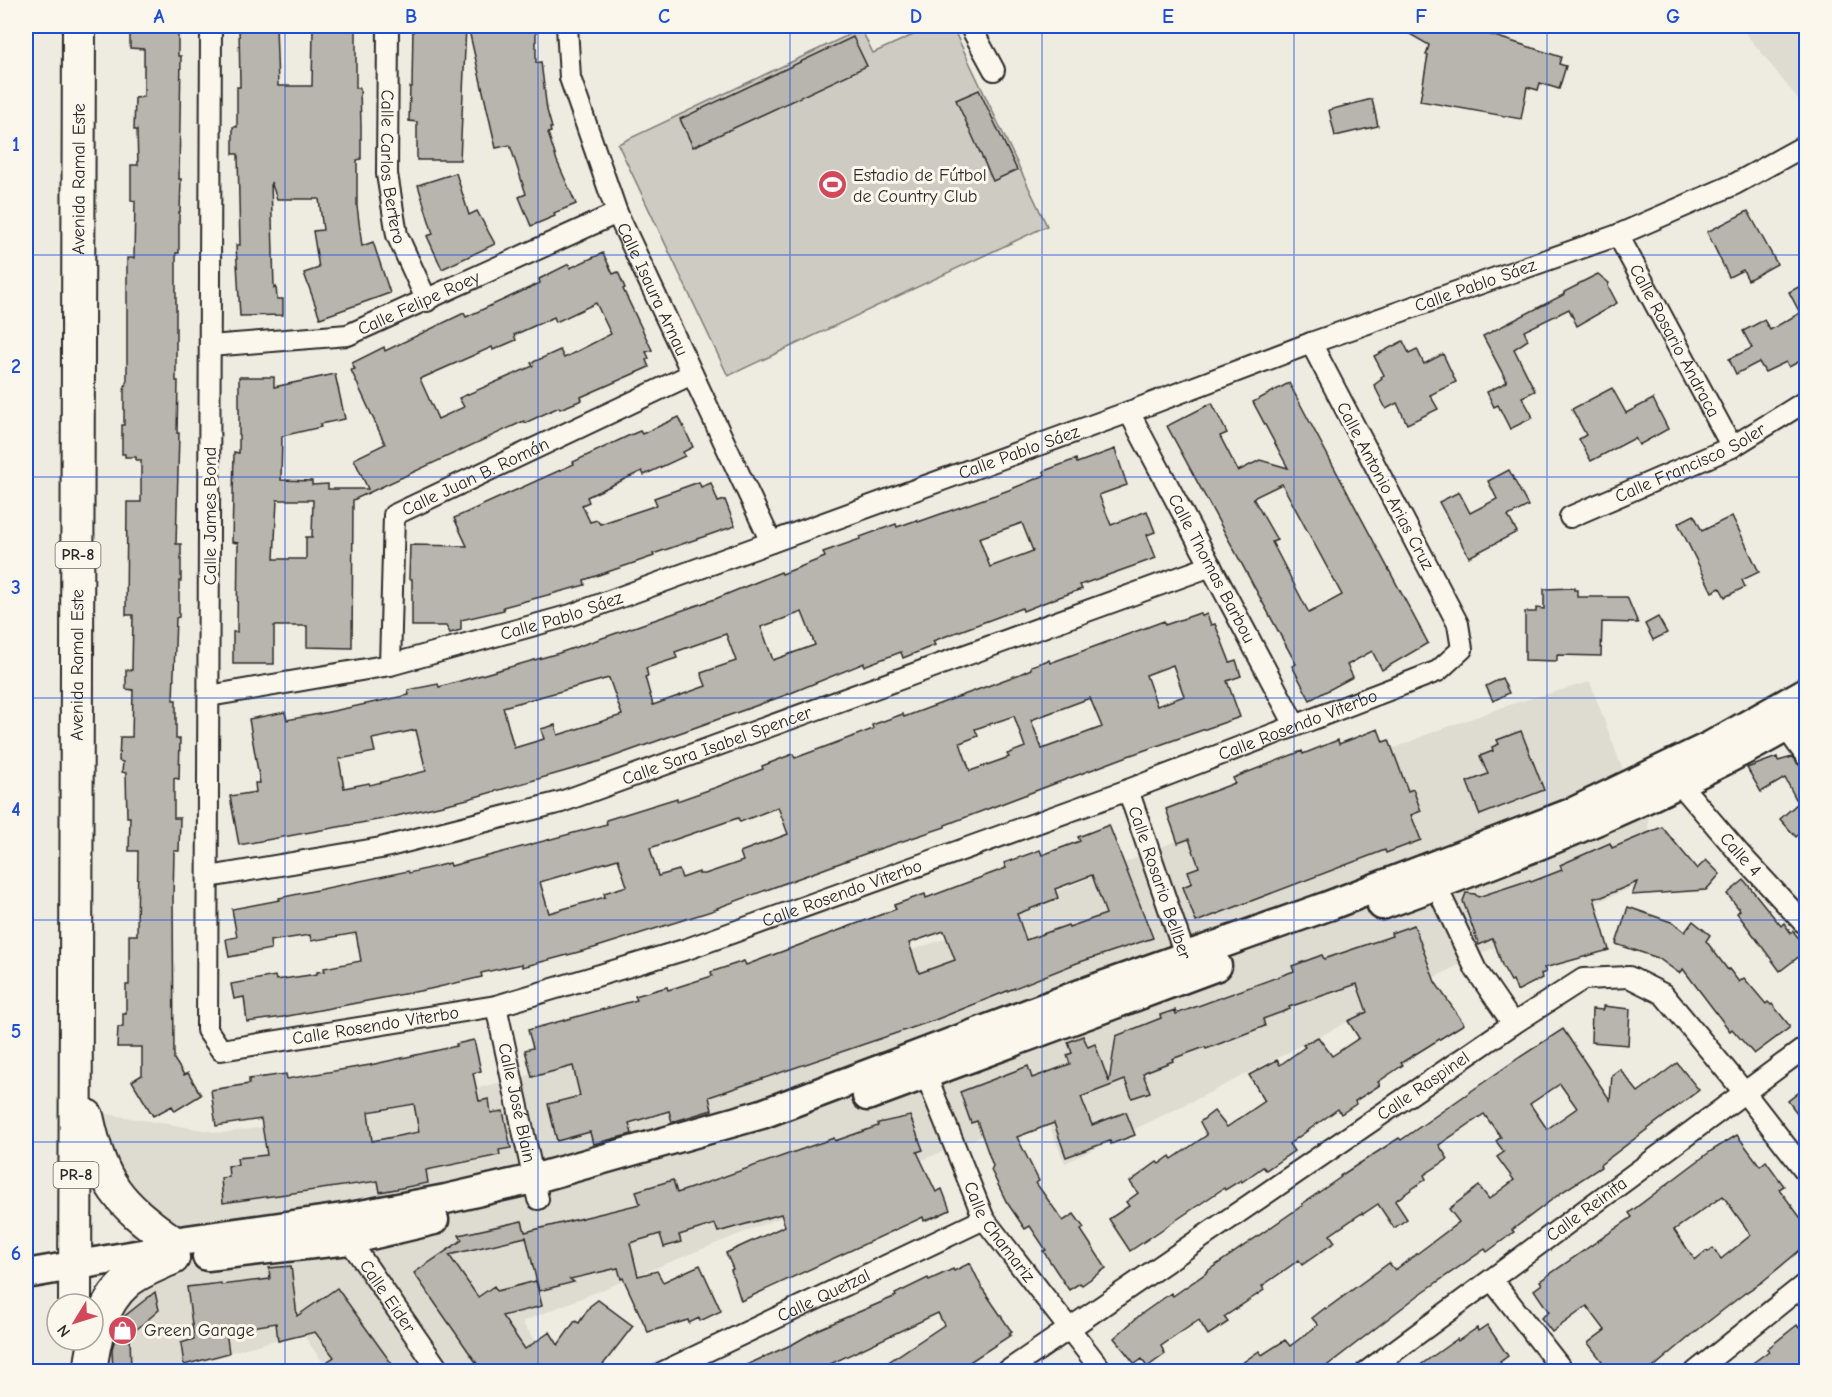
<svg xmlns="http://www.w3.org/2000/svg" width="1832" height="1397" viewBox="0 0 1832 1397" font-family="'Comic Neue',sans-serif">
  <rect width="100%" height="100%" fill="#eeebe0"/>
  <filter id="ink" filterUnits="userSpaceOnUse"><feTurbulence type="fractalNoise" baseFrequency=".0167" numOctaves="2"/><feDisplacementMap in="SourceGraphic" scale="12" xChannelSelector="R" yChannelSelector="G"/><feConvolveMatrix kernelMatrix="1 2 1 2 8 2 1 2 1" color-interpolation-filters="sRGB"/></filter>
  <g filter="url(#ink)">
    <g fill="#dedbd1">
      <path d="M1740,26h66v83z"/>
      <path d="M1590,682l32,86 26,41 1,71 -165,72 -273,140 -146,71 -22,-52 -521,211 34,49h-227l-27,-38 -142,38h-54l-10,-35 33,-94 -1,-34 -40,-97 134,22 173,-24 216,-55 339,-117 478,-203 87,-31z"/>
    </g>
    <path fill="#cecbc2" stroke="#7c7b76" stroke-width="1.5" d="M933,26h19l95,200 -319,150 -110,-232 243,-115 12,24z"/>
    <g fill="#b8b5ae" stroke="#2b2b2b" stroke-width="1.5" fill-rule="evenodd">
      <path d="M140,26h38v30h3l-2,123h2l-1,33h-1v41h-3v128h2l-1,52h2l-3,111h5v37h-2v36l-3,1 -3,82h3v39h4l-1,40 -5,-1v40h6l-1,33h-5l-1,47 1,161 10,16 4,-2 13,22 -26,16 -3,-5 -19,10 -21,-35 10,-6v-28h-25l1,-20h5v-13h3v-29h3v-50h8l1,-84h-9l1,-34h-3l-1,-44 -4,-1 1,-10 -4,-1 1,-24h12l1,-47 -7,-1v-19h6l1,-55h-7l1,-113h14v-42h-5v-3h-11v-3h-3v-29h2v-35l3,-10v-122h7l1,-57 -4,-1v-35h7l-1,-35h-3l1,-32 9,-1v-48l-14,-1v-21h10z"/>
      <path d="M239,26h37l2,60h34l1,-57h6v-3h37v62h4l1,39v32l-4,1v46l5,40 11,-4 17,51 -70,25 -16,-45 15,-5 -6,-37 10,-1 -4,-31h-42l-6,-17 3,106 2,-1 1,12h6v16l-43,1 -4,-71h4l-2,-91h-5v-27h4v-40h3z"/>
      <path d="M413,26h53l-6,134h-43v-38l-8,-1 1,-34h2z"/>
      <path d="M468,26h68v37l5,-1 6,48 5,18h-2l1,4 -3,1 9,28 19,43 -22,9 1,3 -24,10 -12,-29 7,-3 -16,-49 -14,3z"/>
      <path d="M1396,26h67l98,31 -2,7 7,2 -7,23 -19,-6 -2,7 -11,-3 -6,32 -101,-18 8,-46h-2l3,-10z"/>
      <path d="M853,37l14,29 -174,81 -13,-28z"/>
      <path d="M979,90l38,80 -24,11 -37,-81z"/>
      <path d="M1372,99l6,27 -43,10 -6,-26z"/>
      <path d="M456,173l13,42 8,-4 18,33 -53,25 -15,-33 6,-2 -15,-49z"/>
      <path d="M1748,211l29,53 -29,16 -5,-10 -14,7 -22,-45z"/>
      <path d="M603,253l10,21 5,-2 7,16 -2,1 29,61 -6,2 3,6 -3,2 3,7 -68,30 1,3 -22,9 -1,-2 -34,16 -1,-2 -171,79 -1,148 -45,-1v-21h-33v38h-41v-32h4v-3l1,-86 -6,-1 2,-90 5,1v-76h35v10l61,-13 10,45 -25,5 1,3 -39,9 -1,44 31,1v4l16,-1v5h40l-14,-30 31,-15 -34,-74 4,-1 -3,-6 32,-16 1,4 79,-38 2,4 74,-34 -1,-4 30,-15 1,4zM596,303l15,31 -47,24 -4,-8 -29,13 2,3 -74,32 5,9 -26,12 -18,-40 72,-32 1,3 23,-10 -2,-5 40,-18 2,5zM277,500h36l-1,37h-6v22h-32z"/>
      <path d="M1598,274l11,9 -1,3 9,17 -40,23 -8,-17 -45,22 4,9 -14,9 21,42 -13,6 10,18 -1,1 1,2 -22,11 -12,-24 -4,2 -7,-15 20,-10 -24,-46 82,-42 -1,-2 14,-7v-1z"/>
      <path d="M1806,283v75l-17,9 -3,-5 -21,10 -6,-10 -23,12 -7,-15 23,-11 -9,-17 21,-11 6,10 30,-17 -11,-21z"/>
      <path d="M1403,341l6,12 8,-4 7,15 19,-10 13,28 -26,13 8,14 -31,15 -10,-21 -11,6 -12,-24 8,-6 -1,-2 3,-2 -10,-19z"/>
      <path d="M1289,383l139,260 -46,27 -10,-19 -25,14 6,12 -43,23 -18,-34 4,-2 -129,-238 45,-23 15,30 -7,3 18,35 22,-11 28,8 -35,-66zM1282,484l60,111 -33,18 -37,-71 5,-2 -24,-42z"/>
      <path d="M1612,388l14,25 27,-14 15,30 -29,16 -4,-7 -44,23 -12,-22 7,-4 -14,-26z"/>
      <path d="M679,417l14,30 -10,5 2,4 -41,19 -2,-4 -55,26 2,5 -7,3 8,17 7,-2 3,4 57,-19 -3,-7 45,-16 2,5 10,-4 7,19 7,-2 10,26 -82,28 1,2 -70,24 1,5 -82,22 1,3 -43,10v10l-11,3 -4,-7h-34v-47h-3l1,-34 57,1 -13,-28 120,-54 -1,-2 55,-26 12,-5 2,3z"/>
      <path d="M1115,449l12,36 -28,10 12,30 36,-14 8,21 -8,3 9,23 -76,27 2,4 -31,11 -28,11 -1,-3 -89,33 2,4 -32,13 -2,-6 -37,14v-3l-78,32 -185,66 -133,38 -80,19 -149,27 -9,-49 26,-4 -1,-9h5l-11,-64 36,-7 2,8 32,-6 90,-19 -1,-5 30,-6 1,3 120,-34 156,-54 66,-27 1,2 43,-17 -2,-5 37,-13v-2l36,-13 1,3 20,-7 1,2 91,-32 36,-15 -1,-4 32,-12 1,4zM1022,523l11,28 -43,16 -11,-29zM802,612l13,33 -42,15 -12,-33zM726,634l10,27 -35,12 5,13 -53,19 -8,-28 3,-1 -2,-8 31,-10 -2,-6zM609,678l13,37 -64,20 -3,-10 -14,4 3,10 -30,9 -11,-41zM416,730l10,41 -56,14 -1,-2 -25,5 -5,-29 36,-7 -3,-13z"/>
      <path d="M1509,470l19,36 -20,10 9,16 -48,25 -30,-55 20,-10 11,21 27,-14 -9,-18z"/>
      <path d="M1694,515l8,16 30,-15 27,56 -17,8 3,7 -20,10 -5,-9 -8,4 -34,-69z"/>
      <path d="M1574,588v2h3v7h50l11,26 -36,-1 -1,34 -44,-1v6l-32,-1v-48h11v-4l8,1v-20z"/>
      <path d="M1200,613l2,3 5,-2 4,11 4,-1 15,38 6,-2 5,16 -14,5 13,36 -112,39 -183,69v2l-75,25 -153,56 1,1 -124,39 -72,19v-3l-41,9 1,4 -52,12 -147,28 -36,5 -3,-25 -10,2 -3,-15 44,-8 1,4 41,-6v-2l8,-1 -1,-3 37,-7 -5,-28 -45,8 -1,-6 -40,6 1,8 -42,8 -3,-18 11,-2 -5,-28 48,-9 -1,-2 129,-27 1,2 41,-10 1,3 156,-42 -1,-4 71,-22v3l40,-14 46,-18 -1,-3 31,-12 2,4 78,-29 -1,-4 31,-11 1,3 116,-43 11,-5v-3l18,-6 1,3 114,-42 1,4zM1173,665l11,31 -27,10 -11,-31zM1090,698l12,29 -60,22 -11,-29zM1014,716l11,31 -18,7 2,3 -39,14 -10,-28 18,-7 -3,-7zM778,807l10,27 -48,18 3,9 -38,13h-6v-2l-17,6 -3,-8 -21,6 -8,-28 88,-30 2,4zM618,859l9,27 -23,7 1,4 -56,16 -9,-31z"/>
      <path d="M1658,617l9,16 -14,7 -8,-16z"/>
      <path d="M1502,678l7,15 -16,8 -7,-15z"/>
      <path d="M1378,729l5,13 6,-2 19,51 5,-2 8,22 -10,4 10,25 -35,13 -1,-3 -189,72 -13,-35 9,-4 -4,-12 11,-4 -10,-28 -11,4 -12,-34 69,-26 -2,-5 69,-27 1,3 35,-14 1,4z"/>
      <path d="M1521,731l23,59 -64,25 -13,-33 21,-8 -8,-18 13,-5 -1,-4 7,-3 -2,-4z"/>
      <path d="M1777,757l1,4 14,-4 9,10 5,1v60l-10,9 -16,-18 18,-16 -13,-25 -24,14 -14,-24z"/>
      <path d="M1109,825l44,113 -76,25 -142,57 -226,77 3,13 -40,12 -3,-11 -40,12 3,11 -39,10 -3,-12 -33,9 -9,-37 32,-8 -7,-30 -41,11 -7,-27 8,-2 -5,-18 109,-30 -2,-4 32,-9 1,3 44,-14 -1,-4 33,-11 2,4 150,-56 -2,-4 31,-11 1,4 80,-30 -2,-5 36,-13 2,5 38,-14 -2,-4zM1092,875l14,39 -37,13 -1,-2 -42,15 -9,-26 41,-16 -3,-9zM944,931l11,29 -36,13 -10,-30z"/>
      <path d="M1662,827l35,42 9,-9 14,14 -14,16 -74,5 5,-13 -35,15 -8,1 15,52 -65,18 2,4 -5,2 1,4 -25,13 -4,-11 -2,1 -9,-16 -8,-24 -2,-2 -13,6 -16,-44 3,-8 9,1 3,3 52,-17 1,2 31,-12 -2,-5 50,-22 2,5z"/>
      <path d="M1744,880l37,46 3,-3 7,10 2,-2 9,11 -2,2 5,8 -25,19 -43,-58 3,-3 -13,-16z"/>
      <path d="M1628,907l46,16 11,9 8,-11 17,14 -4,6 22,29 1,-1 10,13 5,-4 22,26 2,-2 3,3 1,-1 17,21v3l-35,26 -22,-25 -2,2 -47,-62 -4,4 -21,-15 -42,-14z"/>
      <path d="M1414,925l21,57 29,42 -63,39 2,2 -25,17 2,3 -25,16 1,3 -15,10 -3,-5 -49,35 5,7 -28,19 -3,-3 -21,15 -1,-2 -16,10 -1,-2 -94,63 -21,-32 20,-13 -3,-4 12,-9 -8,-11 27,-20 2,2 11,-8 2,3 35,-24 -7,-13 14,-11 13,16 38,-26 -16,-26 28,-15 3,5 25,-18 -2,-2 15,-8 14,19 27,-18 -11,-17 19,-9 -10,-28 -68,23 1,2 -27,10 2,7 -59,23 -1,-2 -33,12 1,2 -28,11 -2,2 7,18 -18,6 -7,-18 -44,17 11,28 34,-13 9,23 -24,9 -1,-3 -44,16 -12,-34 -37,14 22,44 -3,2 27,38 11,-7 10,14 -3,2 25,38 -24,17 -2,-2 -11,7 -26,-39 3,-1 -16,-24 -5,3 -19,-28 -15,-31 2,-4 -16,-45 -6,2 -11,-31 68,-26 4,12 38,-14 -3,-9 5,-2 -4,-11 15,-6 5,11 7,-3 14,38 7,-46 45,-18 -1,-3 15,-5 1,4 118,-43 -2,-5 30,-11 2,4 68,-23 -1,-3z"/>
      <path d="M1603,1006l27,3 -2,36 -37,-3 1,-33 11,1z"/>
      <path d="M1563,1029l47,71 2,-25 8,-6 18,23 39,-29 22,27 -99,75 1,2 -39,25 -50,38 2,2 -27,20 -2,-3 -65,45 -100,77h-89l28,-20 3,4 23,-15 5,6 28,-21 -6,-7 13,-10 1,1 63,-46 6,7 31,-23 33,-25 -10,-13 30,-23 10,13 25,-19 -17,-23 7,-5 -8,-11 5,-4 -17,-23 -45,31 9,14 -24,16 2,4 -31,22 12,18 -13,9 -16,-24 -15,10 -1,-1 -32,22 5,7 -33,23 -3,-5 -37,26 2,4 -40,27 4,5 -20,13 -9,-15 -38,26 4,8 -18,13 -5,-8 -7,5 -21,-26 26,-23 31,-22 2,3 33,-23v-1l97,-67 -1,-1 39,-27 -1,-1 59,-38 2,2 119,-83zM1560,1084l17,24 -30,21 -17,-25z"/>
      <path d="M474,1040l7,31 -8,2 6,28 10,-2 2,14 12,-2 8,37 -12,2 1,5 -74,15 2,13 -48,9 -2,-11 -155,22 -2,-25 8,-1 -1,-11 10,-1 -1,-7 30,-3 -6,-36 -45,7 -5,-36 38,-6v-5l37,-5 1,5 83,-14 87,-19 -1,-2zM414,1104l5,28 -47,9 -4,-29z"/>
      <path d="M1806,1087v38l-18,-24z"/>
      <path d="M910,1116l13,34 -6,2 19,40 6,-3 8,21 -17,8v-1l-9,4 -1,-4 -182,84 -10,-31 2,-1 -7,-16 59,-27 -4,-12 -63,18 -3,-8 -36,11 2,7 -17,5 -4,-13 -30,9 8,33 19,-5 6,11 37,-17 21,46 -21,10 -1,-3 -10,5 -1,-3 -40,12 -25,-54 -2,1 -3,-11 -48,11 4,3 -35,9 -13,-54 -77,18 29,42 16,-11 3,5 39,-10 6,25 -40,10 23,33 25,-17 8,13 17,-24 4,2 11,-17 8,-6 35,26 -35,45h-116l-68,-98 48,-33 -3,-5 63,-14 3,11 115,-28 -4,-13 37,-11 4,13 157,-55 1,3 43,-15v-3z"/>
      <path d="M1737,1135l23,31 6,-5 18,25 -5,3 27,36v20l-44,37 -17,11 -45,35 -51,43h-60l13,-10 -14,-18 17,-13 -18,-24 -35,26 -11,-14 8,-6 -15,-22 8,-6 -2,-3 92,-64 -3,-4 82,-62zM1723,1196l28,39 -30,24 -8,-11 -5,4 -2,-1 -11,9 -21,-30z"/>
      <path d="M970,1263l12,25 30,44 -3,1 2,2 -55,36h-81l69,-46 -6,-12 -110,52 3,6h-98l60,-27 26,-15 77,-33 -1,-2 33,-16 1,2 24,-11 1,2z"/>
      <path d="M291,1266l6,50 40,-28 60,83h-84l21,-14 -19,-25 -37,9 -2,-18 -50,8 3,22 -45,12 -3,-22 13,-4 -7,-52 34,-4v2l49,-6 -1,-11z"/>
      <path d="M155,1292l4,18 -29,25 1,36h-18l-1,-22 9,-30z"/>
      <path d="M1806,1322v49h-64l27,-20 -2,-2 30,-24 2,3z"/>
      <path d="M1487,1325l21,31 -8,6 2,3 -9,6h-81l45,-32 1,2 19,-13 1,3z"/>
    </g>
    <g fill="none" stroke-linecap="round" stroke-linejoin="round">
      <defs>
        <g id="street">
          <path id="s1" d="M211,26l-4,1004 14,20 275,-44 191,-57 441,-159 310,-119 24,-22 -4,-25 -147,-281"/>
          <path id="s2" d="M388,26l-1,148 10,61 30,66"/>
          <path id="s3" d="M567,26l3,52 47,135 154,329"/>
          <path d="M970,26l24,44"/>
          <path id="s4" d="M1618,235l114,212"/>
          <path id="s5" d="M210,346l138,-11 269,-122"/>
          <path id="s6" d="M1129,412l166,313"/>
          <path id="s7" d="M1570,517l162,-70 74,-46"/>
          <path id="s8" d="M390,665l4,-150 298,-141"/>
          <path id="s9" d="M209,696l181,-31 181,-50 558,-203 182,-69 307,-108 117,-51 71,-39"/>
          <path d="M1786,728l20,28"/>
          <path id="s10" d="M1680,784l59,69 64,69"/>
          <path id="s11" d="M1128,790l61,177"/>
          <path d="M1431,875l45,95 37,54"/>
          <path id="s12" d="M209,877l172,-29 180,-46 650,-236"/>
          <path id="s13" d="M496,1006l42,193"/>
          <path id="s14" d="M926,1075l58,144 119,153"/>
          <path id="s15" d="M345,1229l4,11 91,132"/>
          <path d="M1492,1280l72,92"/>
          <path id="s16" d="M663,1372l321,-153"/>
          <path id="s17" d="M1006,1372l507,-348 70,-45 46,-2 34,17 82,99 61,79"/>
          <path id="s18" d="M1366,1372l440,-325"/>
          <path d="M1695,1372l111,-89"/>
        </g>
        <g id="secondary">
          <path d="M1382,905c146,-53 290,-111 424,-189"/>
          <path d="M867,1096l350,-130"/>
          <path d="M207,1256l142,-16 85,-20"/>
          <path d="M26,1274l133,-23 14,-9 177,-25 96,-18 87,-20 229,-65 329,-124 237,-84 243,-93 141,-68 94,-53"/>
        </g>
        <g id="primary">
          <path d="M87,1116c15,68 30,86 86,126"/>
          <path id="s19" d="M75,1304l4,-1278"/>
          <path d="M90,1372c4,-32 11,-68 37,-90 13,-11 31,-17 46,-24"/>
        </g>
      </defs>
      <use href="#street" stroke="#2b2b2b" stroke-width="24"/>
      <use href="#secondary" stroke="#2b2b2b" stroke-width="33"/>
      <use href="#primary" stroke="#2b2b2b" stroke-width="36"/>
      <use href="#street" stroke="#fbf7ec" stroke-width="20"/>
      <use href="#secondary" stroke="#fbf7ec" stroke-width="28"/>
      <use href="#primary" stroke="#fbf7ec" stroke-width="32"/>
    </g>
  </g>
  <path fill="none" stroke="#1d4ed8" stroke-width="1.5" stroke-opacity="0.55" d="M285,26v1346M538,26v1346M790,26v1346M1042,26v1346M1294,26v1346M1547,26v1346M26,255h1780M26,477h1780M26,698h1780M26,920h1780M26,1142h1780"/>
  <defs>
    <symbol id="stadium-disc" viewBox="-11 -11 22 22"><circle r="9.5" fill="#d1495b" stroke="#fbf7ec"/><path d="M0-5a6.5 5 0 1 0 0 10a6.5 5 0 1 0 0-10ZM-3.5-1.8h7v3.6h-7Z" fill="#fff"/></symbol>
    <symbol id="shop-disc" viewBox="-11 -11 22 22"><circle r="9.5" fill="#d1495b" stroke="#fbf7ec"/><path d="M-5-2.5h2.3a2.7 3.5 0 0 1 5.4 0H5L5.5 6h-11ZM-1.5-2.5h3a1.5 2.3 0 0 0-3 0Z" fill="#fff"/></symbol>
  </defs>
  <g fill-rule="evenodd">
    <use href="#stadium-disc" x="816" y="168" width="33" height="33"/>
    <use href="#shop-disc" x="106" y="1314" width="33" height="33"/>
  </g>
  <g text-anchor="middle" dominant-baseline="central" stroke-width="6" stroke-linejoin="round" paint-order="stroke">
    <g fill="#fbf7ec" stroke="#696865" stroke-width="1.5">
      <rect x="55.5" y="542" width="45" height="26" rx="4.5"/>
      <rect x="53.5" y="1162" width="45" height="26" rx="4.5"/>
    </g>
    <g font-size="16" font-weight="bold" fill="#2b2b2b">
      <text x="78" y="555">PR-8</text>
      <text x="76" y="1175">PR-8</text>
    </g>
    <g font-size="18" fill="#2b2b2b" stroke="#fbf7ec">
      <text stroke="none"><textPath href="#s2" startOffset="141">Calle Carlos Bertero</textPath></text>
      <text stroke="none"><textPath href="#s19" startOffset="1125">Avenida Ramal Este</textPath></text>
      <text stroke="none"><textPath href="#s9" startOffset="1334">Calle Pablo Sáez</textPath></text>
      <text stroke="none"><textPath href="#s3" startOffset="279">Calle Isaura Arnau</textPath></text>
      <text stroke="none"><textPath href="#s5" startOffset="216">Calle Felipe Roey</textPath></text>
      <text stroke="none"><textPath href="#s4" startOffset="120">Calle Rosario Andraca</textPath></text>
      <text stroke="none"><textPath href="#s9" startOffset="848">Calle Pablo Sáez</textPath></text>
      <text stroke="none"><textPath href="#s7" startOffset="132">Calle Francisco Soler</textPath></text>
      <text stroke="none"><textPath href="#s8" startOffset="240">Calle Juan B. Román</textPath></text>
      <text transform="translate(1385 486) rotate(62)">Calle Antonio Arias Cruz</text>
      <text transform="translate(210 516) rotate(-90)">Calle James Bond</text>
      <text stroke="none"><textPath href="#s6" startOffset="177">Calle Thomas Barbou</textPath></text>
      <text stroke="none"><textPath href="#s9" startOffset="362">Calle Pablo Sáez</textPath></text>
      <text stroke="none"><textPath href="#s19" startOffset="639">Avenida Ramal Este</textPath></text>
      <text stroke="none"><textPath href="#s1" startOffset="2157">Calle Rosendo Viterbo</textPath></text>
      <text stroke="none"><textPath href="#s12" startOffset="526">Calle Sara Isabel Spencer</textPath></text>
      <text stroke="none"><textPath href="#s10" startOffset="93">Calle 4</textPath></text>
      <text stroke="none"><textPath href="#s11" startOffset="98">Calle Rosario Bellber</textPath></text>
      <text stroke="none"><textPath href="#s1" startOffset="1671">Calle Rosendo Viterbo</textPath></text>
      <text stroke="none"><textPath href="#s1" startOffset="1185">Calle Rosendo Viterbo</textPath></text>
      <text stroke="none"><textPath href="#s17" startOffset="506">Calle Raspinel</textPath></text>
      <text stroke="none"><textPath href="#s13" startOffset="99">Calle José Blain</textPath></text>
      <text stroke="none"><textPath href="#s18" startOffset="274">Calle Reinita</textPath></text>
      <text stroke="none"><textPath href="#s14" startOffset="174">Calle Chamariz</textPath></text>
      <text stroke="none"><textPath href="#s16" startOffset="178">Calle Quetzal</textPath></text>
      <text stroke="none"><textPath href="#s15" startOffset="80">Calle Eider</textPath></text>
    </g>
    <g font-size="18" fill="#2b2b2b" stroke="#fbf7ec" text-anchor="start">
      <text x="853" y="175">Estadio de Fútbol<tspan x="853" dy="21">de Country Club</tspan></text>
      <text x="144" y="1330">Green Garage</text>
    </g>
  </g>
  <rect width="1832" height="1397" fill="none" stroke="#fbf7ec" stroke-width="66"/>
  <g transform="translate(75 1322) rotate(232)"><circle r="28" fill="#fbf7ec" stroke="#a8a59f" stroke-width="1.5"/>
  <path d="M0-4.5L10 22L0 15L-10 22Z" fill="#d1495b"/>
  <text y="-9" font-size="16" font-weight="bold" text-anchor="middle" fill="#2b2b2b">N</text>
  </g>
  <rect x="33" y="33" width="1766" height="1331" fill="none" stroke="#1d4ed8" stroke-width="2"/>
  <g font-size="20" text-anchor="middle" font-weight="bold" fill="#1d4ed8">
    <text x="159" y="23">A</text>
    <text x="411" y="23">B</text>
    <text x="664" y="23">C</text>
    <text x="916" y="23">D</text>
    <text x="1168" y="23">E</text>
    <text x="1421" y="23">F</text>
    <text x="1673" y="23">G</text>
    <text x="16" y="151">1</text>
    <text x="16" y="373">2</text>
    <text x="16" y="594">3</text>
    <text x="16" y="816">4</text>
    <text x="16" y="1038">5</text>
    <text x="16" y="1260">6</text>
  </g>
</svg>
